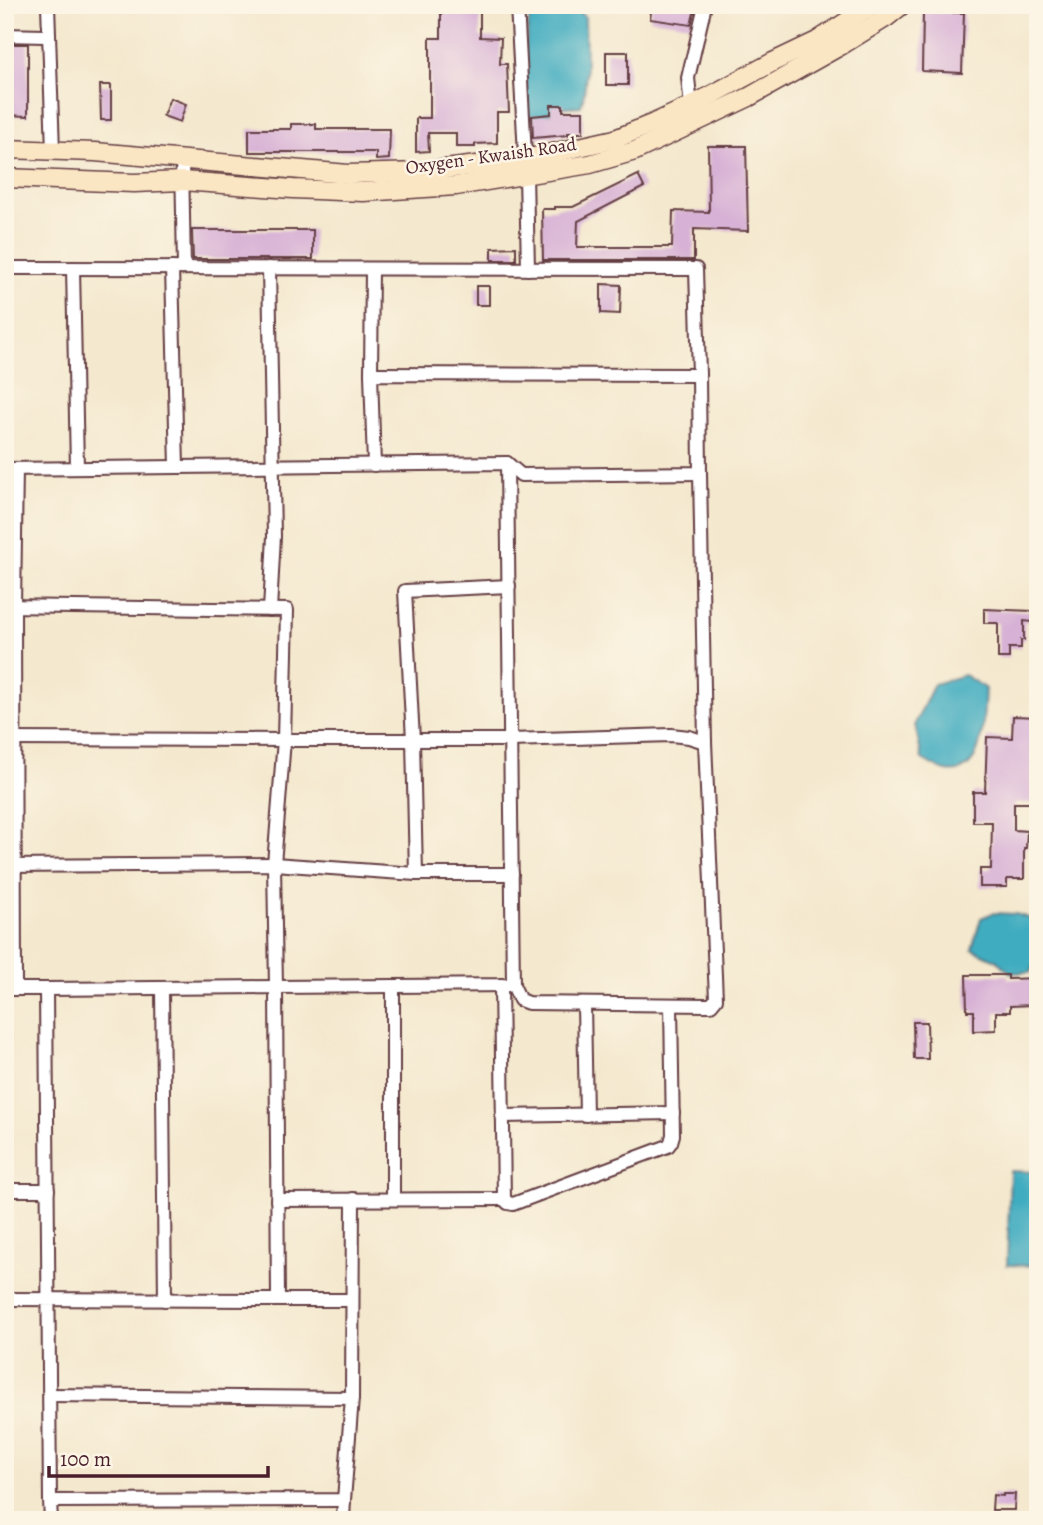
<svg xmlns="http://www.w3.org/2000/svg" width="1043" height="1525" viewBox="0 0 1043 1525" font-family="Alegreya,serif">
  <rect width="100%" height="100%" fill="#fcf5e5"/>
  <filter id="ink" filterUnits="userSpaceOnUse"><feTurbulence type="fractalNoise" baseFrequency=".0143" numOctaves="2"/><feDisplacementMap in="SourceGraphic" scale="14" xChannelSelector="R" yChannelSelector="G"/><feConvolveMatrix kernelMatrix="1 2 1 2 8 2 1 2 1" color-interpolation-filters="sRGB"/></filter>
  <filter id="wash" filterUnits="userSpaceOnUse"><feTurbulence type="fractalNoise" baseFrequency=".00686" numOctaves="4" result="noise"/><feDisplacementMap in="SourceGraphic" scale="28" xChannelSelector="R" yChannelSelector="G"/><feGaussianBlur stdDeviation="1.57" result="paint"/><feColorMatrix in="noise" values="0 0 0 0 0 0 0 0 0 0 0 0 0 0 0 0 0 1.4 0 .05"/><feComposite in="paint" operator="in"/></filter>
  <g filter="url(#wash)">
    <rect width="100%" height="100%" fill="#f4e8ce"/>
    <g fill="#40acc0" stroke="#456676" stroke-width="2">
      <path d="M559,9l19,2 7,6c0,25 4,65 -4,89l-27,2 -5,7 -9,6 -13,-3 -3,-63 6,-41 7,-3z"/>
      <path d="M964,675l21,13c-2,26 2,90 -39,83 -8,-2 -17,-8 -24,-12l-7,-35 19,-40z"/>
      <path d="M993,913l23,1 22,7v40l-8,11 -19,1 -15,-13 -24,-11 9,-31z"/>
      <path d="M1010,1171l28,1v94l-31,-1z"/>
    </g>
    <g id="blocks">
      <g fill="#d8b2d6">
        <path d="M441,5h39v32l21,1 -1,26h7l2,48h-12v31l-22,1v3h-19v-14h-28l1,18 -13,1v-34h14v-80h11z"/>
        <path d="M652,5h44l-5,20 -41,-6z"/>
        <path d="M923,12l41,1 -2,60 -40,-2z"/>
        <path d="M5,44h23v72l-23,-1z"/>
        <rect x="606" y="52" width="22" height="33"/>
        <path d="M100,85h11v35h-10z"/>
        <path d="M170,98l16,6 -6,18 -17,-6z"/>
        <path d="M551,105h12v6h20v22h-15v2l-35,3 -1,-22 19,-2z"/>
        <path d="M291,124h25v5h74l-1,30 -13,1v-8h-127v-23h42z"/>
        <path d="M708,146h38l2,85 -54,-2v31h-151l-1,-51h13v-2h18l65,-32 6,12 -66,34 -1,26h95l1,-36 36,1z"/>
        <path d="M192,230h121v29h-120z"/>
        <path d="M516,247v13h-24v-12z"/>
        <path d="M601,284l20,1 -1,29 -19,-1z"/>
        <rect x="476" y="286" width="13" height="19"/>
        <path d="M984,609l49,2v11l-9,-1v19h-3v8h-12v10h-11v-35h-14z"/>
        <path d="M1013,716l25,1v86h-24v27l13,1 -1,17h-2v31h-17v8h-27v-18h11l1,-47h-19v-30h12l2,-55 25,1z"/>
        <path d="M966,975h42v4l30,-1v22h-7v5l-21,1v6h-14v18l-22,1v-20h-7z"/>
        <path d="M913,1022h14l1,37h-14z"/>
        <path d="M1003,1494h12l-1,16h-22l1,-15 10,1z"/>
      </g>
    </g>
  </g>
  <g filter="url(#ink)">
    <use href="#blocks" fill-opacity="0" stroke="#643d43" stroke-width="2"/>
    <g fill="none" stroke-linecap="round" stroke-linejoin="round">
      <defs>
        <g id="street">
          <path d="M48,5l5,146"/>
          <path d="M517,5l9,169 2,95"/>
          <path d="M5,35l39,1"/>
          <path d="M691,106l-3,-28 17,-73"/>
          <path d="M182,159l2,109"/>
          <path d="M5,268l691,1 3,106"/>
          <path d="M73,268l4,200"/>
          <path d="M172,268l5,199"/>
          <path d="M269,268l5,268 -4,74"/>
          <path d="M371,374l1,-105"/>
          <path d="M374,465l-3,-91 328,1 1,98 -179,2 -14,-12"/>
          <path d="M5,469l502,-6 6,522 -237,2 -2,-123 10,-124 -279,-1"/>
          <path d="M5,606l282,4 -3,130h129l-8,-149 104,-5"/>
          <path d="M6,866l268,-2 142,10h96"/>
          <path d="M416,874l-3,-134h97l161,-5 18,2 16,5"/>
          <path d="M501,985l3,214 4,4 5,1 155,-58 3,-4 2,-7 -2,-130"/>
          <path d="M513,985l7,15 8,3 179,2h4l5,-6 -11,-257 -5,-269"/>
          <path d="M393,986v213"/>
          <path d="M162,988l3,312"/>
          <path d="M5,989h41"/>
          <path d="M15,989l-1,-383 2,-137"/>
          <path d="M584,1004l2,111"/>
          <path d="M502,1116l171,-3"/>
          <path d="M5,1190h43"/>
          <path d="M277,1200l227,-1"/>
          <path d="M5,1299l273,1 -2,-313 -230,2c2,170 4,341 4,512"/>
          <path d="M278,1300h74"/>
          <path d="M50,1395l302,3 -8,102 -294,1 1,19"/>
          <path d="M352,1398l1,-199"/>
          <path d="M343,1520l1,-20"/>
        </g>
        <g id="secondary">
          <path d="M5,149l90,3 253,22 73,-2 104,-13 90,-20 39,-16 37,-17 82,-44 44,-21 55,-36"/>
          <path d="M5,178l129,5 48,-2 111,8 70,3 93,-6 134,-22 45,-13 114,-54 91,-51 47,-29 15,-12"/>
        </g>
      </defs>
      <use href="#street" stroke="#643d43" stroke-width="16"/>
      <use href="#secondary" stroke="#643d43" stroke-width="21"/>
      <use href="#street" stroke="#fff" stroke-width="12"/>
      <use href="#secondary" stroke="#fbe6c4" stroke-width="18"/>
    </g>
  </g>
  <g text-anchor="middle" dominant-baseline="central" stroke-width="5" stroke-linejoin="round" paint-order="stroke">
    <g font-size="19" fill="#4a1f2b" stroke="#fcf5e5">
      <text transform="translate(491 156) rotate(-8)">Oxygen - Kwaish Road</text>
    </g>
  </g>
  <rect width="1043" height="1525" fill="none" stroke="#fcf5e5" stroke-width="28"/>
  <path d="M49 1466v10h219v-10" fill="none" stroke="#4a1f2b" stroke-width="3.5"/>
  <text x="60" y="1466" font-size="21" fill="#4a1f2b" stroke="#fcf5e5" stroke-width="5" paint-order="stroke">100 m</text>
</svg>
